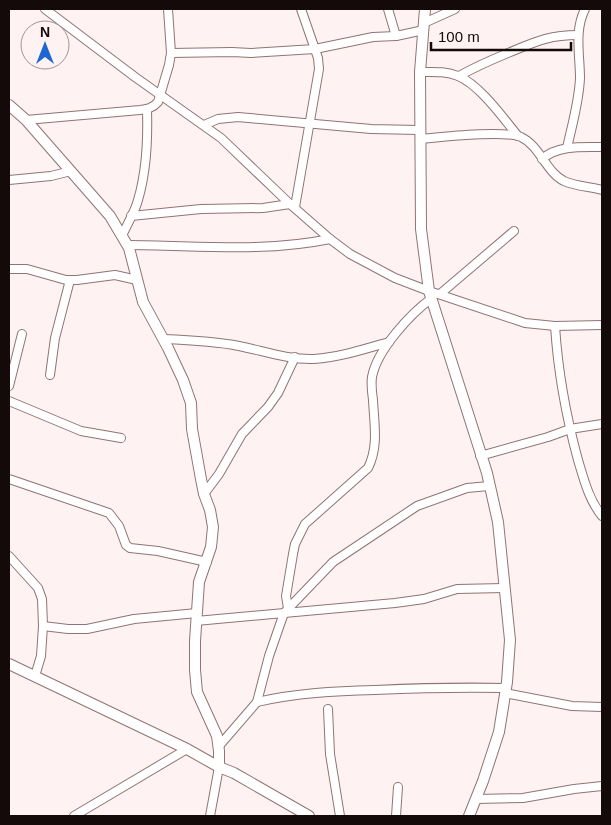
<svg xmlns="http://www.w3.org/2000/svg" width="611" height="825" viewBox="0 0 611 825" font-family="Arial,sans-serif">
  <rect width="100%" height="100%" fill="#fff2f2"/>
  <g fill="none" stroke-linecap="round" stroke-linejoin="round">
    <defs>
      <g id="street">
        <path d="M45,9l90,68 86,61 69,66 40,35 20,15 45,24 34,13 96,32 30,3 47,-1"/>
        <path d="M388,9l8,27"/>
        <path d="M424,23l31,-14"/>
        <path d="M171,53l61,-1 19,1 64,-4 58,-12 23,-1 28,-6"/>
        <path d="M420,72c13,0 26,-1 38,4 22,9 45,42 60,60"/>
        <path d="M459,76c16,-9 32,-16 49,-23 27,-11 40,-18 70,-18"/>
        <path d="M26,120l114,-10c7,-1 13,-2 18,-8l11,-37 2,-12 -3,-44"/>
        <path d="M204,125l14,-6 20,-2 133,12 48,1"/>
        <path d="M420,139c22,-2 84,-9 101,-2 19,9 25,35 43,44 11,5 27,6 38,9"/>
        <path d="M567,148c5,-23 12,-46 13,-70 0,-23 -6,-47 5,-69"/>
        <path d="M542,159c16,-14 40,-12 60,-12"/>
        <path d="M9,180l42,-4 20,-5"/>
        <path d="M295,207l24,-138 -1,-11 -17,-49"/>
        <path d="M131,216l70,-7 62,-1 27,-4"/>
        <path d="M122,236c5,-12 13,-24 16,-36 9,-30 10,-60 9,-91"/>
        <path d="M127,245c68,0 135,8 203,-6"/>
        <path d="M9,269h18l39,11h11l38,-5 22,5"/>
        <path d="M440,294l74,-63"/>
        <path d="M555,326c3,46 11,90 23,134 6,20 11,40 24,56"/>
        <path d="M163,339c25,1 51,2 76,7 25,5 50,14 75,13 26,-2 51,-10 75,-17"/>
        <path d="M50,375l5,-37 15,-58"/>
        <path d="M9,386l13,-52"/>
        <path d="M9,401l72,30 40,7"/>
        <path d="M480,456l68,-19 22,-8 32,-5"/>
        <path d="M9,479l100,34 10,13 7,19 4,3 28,3 49,11"/>
        <path d="M204,494l15,-20 23,-40 26,-27 10,-14 17,-36"/>
        <path d="M9,556l29,32 4,11 1,27 -2,30 -6,20"/>
        <path d="M288,608l-2,-12 7,-42 2,-10 10,-20 63,-56c11,-22 6,-45 5,-68 -1,-7 -2,-16 -1,-23 5,-27 38,-63 60,-79"/>
        <path d="M196,621l199,-18 29,-4 33,-10 47,-1"/>
        <path d="M43,626l25,3h19l47,-10 63,-6"/>
        <path d="M505,693l67,13 30,1"/>
        <path d="M257,702c39,-9 78,-11 118,-12 44,-2 87,-3 131,-2"/>
        <path d="M328,709l2,45 10,62"/>
        <path d="M219,746l38,-44 12,-46 15,-43 49,-51 84,-56 50,-18 22,-2"/>
        <path d="M476,799l47,-1 51,-9 28,-3"/>
        <path d="M74,816l113,-67"/>
        <path d="M210,816l9,-49"/>
        <path d="M396,816l2,-29"/>
      </g>
      <g id="secondary">
        <path d="M425,9l-5,63 1,157 8,62 58,182 11,49 12,118 -3,42 -8,50 -16,49 -14,35"/>
        <path d="M9,105l17,15 84,96 19,32 14,54 25,46 15,32 8,23 1,26 9,50 3,15 6,16 3,17 -2,20 -12,35 -4,59v29l2,22 20,44 2,15v16"/>
        <path d="M9,664l178,85 32,18 15,6 75,43"/>
      </g>
    </defs>
    <use href="#street" stroke="#907473" stroke-width="10"/>
    <use href="#secondary" stroke="#907473" stroke-width="12"/>
    <use href="#street" stroke="#fff" stroke-width="8"/>
    <use href="#secondary" stroke="#fff" stroke-width="10"/>
  </g>
  <rect width="611" height="825" fill="none" stroke="#140a0a" stroke-width="20"/>
  <g transform="translate(45 45)"><circle r="24" fill="#fff2f2" stroke="#a19595"/>
  <path d="M0-4L9 19L0 12L-9 19Z" fill="#1e66d1"/>
  <text y="-8" font-size="14" font-weight="bold" text-anchor="middle" fill="#140a0a">N</text>
  </g>
  <path d="M431 42v8h140v-8" fill="none" stroke="#140a0a" stroke-width="2.5"/>
  <text x="438" y="42" font-size="15" fill="#140a0a" stroke="#fff2f2" stroke-width="4" paint-order="stroke">100 m</text>
</svg>
